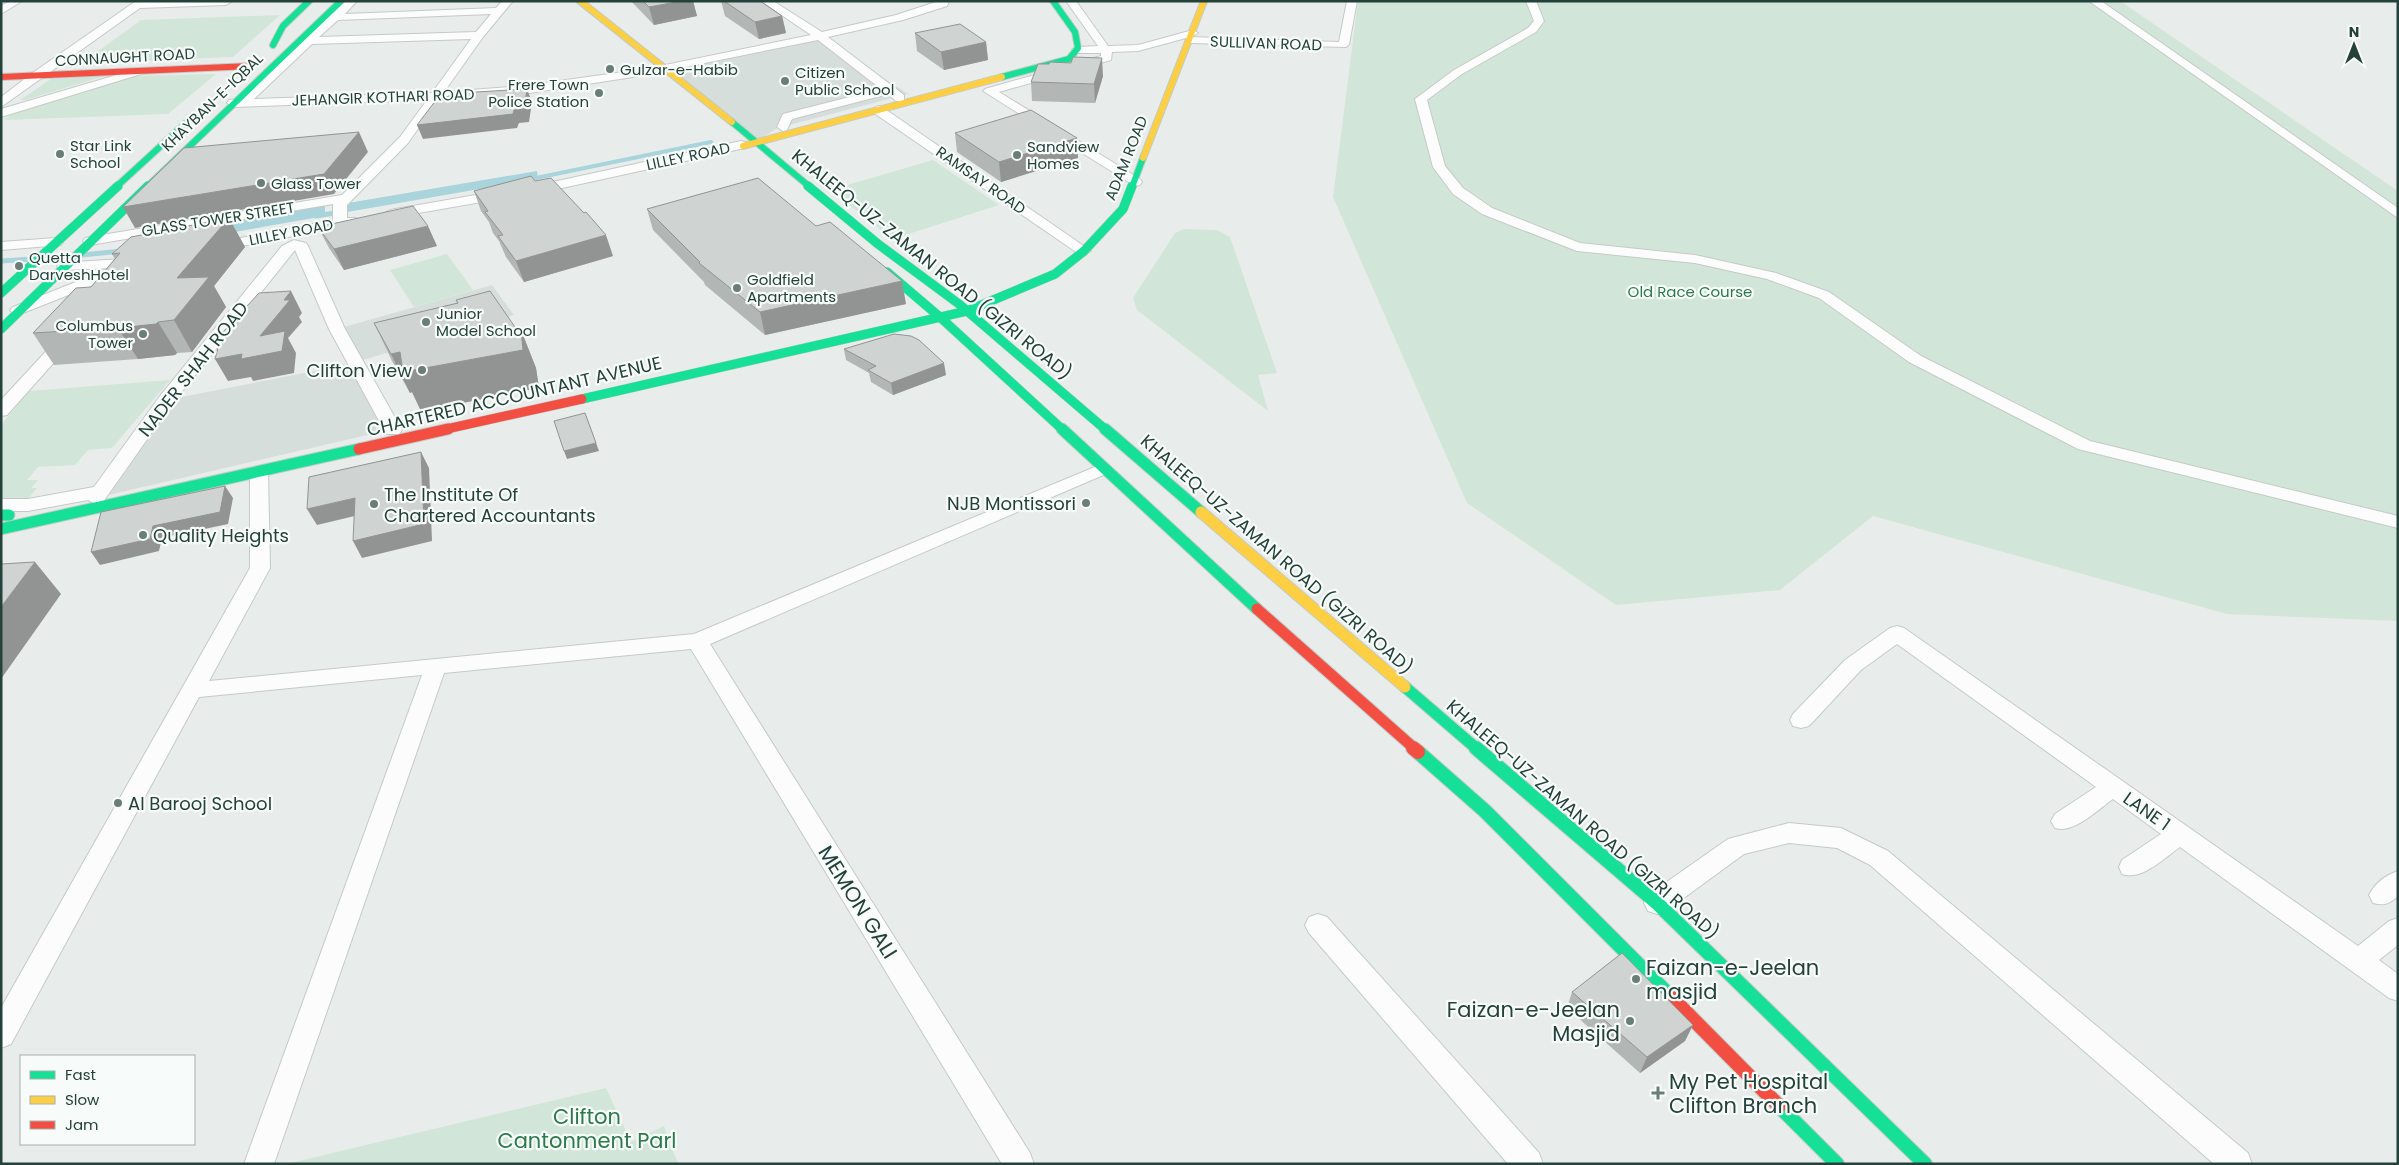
<svg xmlns="http://www.w3.org/2000/svg" width="2399" height="1165" viewBox="0 0 2399 1165" font-family="Poppins,sans-serif">
  <rect width="100%" height="100%" fill="#e8edeb"/>
  <g fill="#d6dedb">
    <path d="M820,36l88,58 -130,34 -20,12 -93,-72z"/>
    <path d="M492,285l22,30 -158,47 -19,-33z"/>
    <path d="M355,363l34,67 -293,68 70,-98z"/>
  </g>
  <g fill="#d1e6d8">
    <path d="M1358,1h762l278,190v430l-171,-7 -354,-98 -93,74 -164,15 -149,-102 -134,-306z"/>
    <path d="M280,15l-47,42 -151,6 59,-43z"/>
    <path d="M216,74l-48,40 -164,6 8,-6 119,-38z"/>
    <path d="M105,76l-80,24h-5l31,-21z"/>
    <path d="M933,160l66,45 -106,34 -63,-49z"/>
    <path d="M1184,229l33,1 13,7 47,136 -19,2 10,36 -131,-101 -4,-12 42,-65z"/>
    <path d="M447,254l26,36 -59,17 -24,-37z"/>
    <path d="M170,380l-58,68 -24,2 -13,15 -37,2 -11,13h11l-7,8h6l-9,11 -27,1v-75l28,-34z"/>
    <path d="M606,1088l25,54 33,-16 14,38h-392z"/>
  </g>
  <g fill="#a9d4db">
    <path d="M537,171l1,8 -191,33 1,-9z"/>
    <path d="M325,203v13l-193,34 3,-15z"/>
  </g>
  <g fill="none" stroke-linecap="round" stroke-linejoin="round">
    <path stroke="#a9d4db" stroke-width="4" d="M531,179l180,-37"/>
    <g stroke="#a9d4db" stroke-width="5">
      <path d="M316,216l25,-4"/>
      <path d="M82,255l40,-4"/>
      <path d="M42,258l28,-2"/>
      <path d="M1,261l31,-2"/>
    </g>
    <defs>
      <g id="street">
        <path d="M10,1h12l-21,13v-8z"/>
        <path d="M136,1l95,1 -5,3 -86,3 -139,99v-10l30,-23z"/>
        <path d="M346,1h11l-12,13 151,-6 6,-7h11l-30,36 -39,55 79,-6 129,-18 6,3 -6,3 -129,20 -84,5 -31,44 -61,62v13h9l2,3 -2,3 -141,27 -7,-4 7,-4 118,-23v-16l-243,41 -5,-1 -2,-3 2,-3 5,-1 252,-42 58,-58 27,-37 -194,7 -6,-4 2,-3 11,-1zM491,14l-15,18 -157,5 19,-17zM471,39l-39,54 -178,6 58,-55z"/>
        <path d="M761,1h12l49,31 74,-17 43,-14h10l-2,5 -44,14 -75,17 76,58v6h-8l-8,-7 -96,25 -5,11 -4,1 -6,-4 6,-13 98,-25 -63,-49 -153,31 -6,-3 6,-3 146,-30z"/>
        <path d="M1066,1h10l32,45 30,-1 55,-15 5,3 -7,4 148,5 8,-41h10l-8,43 -3,3 -156,-4 -4,-1v-4l-48,13 -26,1 -1,8 -112,32 141,87 2,3 -2,3 -5,1 -152,-95 2,-2 116,-33v-3h-23l-6,-3 6,-3 20,-1z"/>
        <path d="M1526,1h10l8,20 -8,11 -74,42 -35,26 18,66 18,22 29,20 88,35 115,12 81,18 53,19 92,64 169,85 308,75v12l-320,-79 -169,-87 -90,-64 -52,-19 -72,-16 -118,-12 -95,-37 -29,-20 -20,-27 -18,-68 39,-29 74,-42 6,-7z"/>
        <path d="M2089,1h12l297,207v10z"/>
        <path d="M137,69l6,3 -2,2 -140,43v-8z"/>
        <path d="M878,106l4,1 209,144 -7,4 -5,-1 -205,-141 -2,-3z"/>
        <path d="M741,141l4,1 2,3 -2,3 -183,40 -172,30 -7,-4 7,-4 172,-30z"/>
        <path d="M56,238l5,1 2,3 -2,3 -60,5v-8z"/>
        <path d="M294,240l12,3 2,3 37,83 57,101 -3,4h-12l-3,-4 -55,-101 -34,-79 -123,154 -69,98 -7,2 -8,-4 -60,11h-27v-12h27l66,-12 66,-91 122,-150z"/>
        <path d="M138,258l7,4 -2,3 -12,2 -2,4 -106,42h-10l-3,-3 3,-3 98,-39 -47,2 -5,-1 -2,-3 2,-3z"/>
        <path d="M68,332l8,5 -2,3 -67,75 -6,1v-16l61,-66z"/>
        <path d="M1102,464l6,1 3,4 -3,4 -398,171 320,509 4,11h-32l-311,-515 -247,24 -170,491h-30l178,-489 -223,22 -188,347 -10,4v-40l249,-440v-97l3,-4h12l3,4 2,97 -61,113 485,-47z"/>
        <path d="M1897,626l7,2 454,318 31,-25 9,-3v27l-19,15 19,14v27l-9,-3 -209,-151c-16,11 -38,34 -58,27l-3,-7 3,-7 39,-26 -48,-35c-16,11 -39,35 -58,29l-4,-7 4,-7 41,-27 -199,-143 -36,26 -52,56 -8,2 -8,-2 -3,-6 3,-6 52,-54 45,-32z"/>
        <path d="M1789,823l52,5 47,23 360,302 4,11h-38l-344,-299 -33,-17 -48,-5 -45,11 -78,57 -9,3 -9,-3 -4,-8 4,-8 80,-56z"/>
        <path d="M2398,871v25c-9,8 -14,10 -25,7l-4,-8c6,-12 17,-20 29,-24z"/>
        <path d="M1318,914l9,3 212,236 4,11h-35l-199,-231 -4,-8 4,-8z"/>
      </g>
      <g id="fast-far3">
        <path d="M273,45l10,-19 26,-25"/>
        <path d="M1002,77l67,-18 9,-11 -3,-16 -22,-31"/>
        <path d="M732,122l78,65"/>
        <path d="M116,187l71,-65"/>
        <path d="M147,187l194,-186"/>
        <path d="M1132,187l11,-29"/>
      </g>
      <g id="fast-far2">
        <path d="M808,186l70,58 81,60 147,126"/>
        <path d="M887,272l54,46 122,112"/>
        <path d="M1,293l117,-107"/>
        <path d="M1,329l147,-143"/>
        <path d="M582,399l385,-88 88,-37 29,-23 39,-42 9,-23"/>
      </g>
      <g id="fast-far1">
        <path d="M1062,429l195,180"/>
        <path d="M1105,429l96,83"/>
        <path d="M1,515h8"/>
        <path d="M1,529l358,-80"/>
        <path d="M1405,687l72,62"/>
      </g>
      <g id="fast">
        <path d="M1476,748l181,155 268,261"/>
        <path d="M1418,752l67,59 187,187"/>
        <path d="M1779,1106l58,58"/>
      </g>
      <g id="slow-far1">
        <path d="M580,1l152,121"/>
        <path d="M743,146l259,-69"/>
        <path d="M1143,158l61,-157"/>
      </g>
      <path id="slow" d="M1201,512l204,175"/>
      <path id="jam-far3" d="M1,77l250,-11"/>
      <path id="jam-far2" d="M442,430l140,-31"/>
      <g id="jam-far1">
        <path d="M359,449l89,-20"/>
        <path d="M1257,609l158,140"/>
      </g>
      <g id="jam">
        <path d="M1413,748l5,4"/>
        <path d="M1672,998l107,108"/>
      </g>
    </defs>
    <use href="#street" stroke="#c5cac8" stroke-width="2"/>
    <use href="#fast-far3" stroke="#c3cbc8" stroke-width="8"/>
    <use href="#fast-far2" stroke="#c3cbc8" stroke-width="10"/>
    <use href="#fast-far1" stroke="#c3cbc8" stroke-width="13"/>
    <use href="#fast" stroke="#c3cbc8" stroke-width="16"/>
    <use href="#slow-far1" stroke="#c3cbc8" stroke-width="8"/>
    <use href="#slow" stroke="#c3cbc8" stroke-width="13"/>
    <use href="#jam-far3" stroke="#c3cbc8" stroke-width="8"/>
    <use href="#jam-far2" stroke="#c3cbc8" stroke-width="10"/>
    <use href="#jam-far1" stroke="#c3cbc8" stroke-width="13"/>
    <use href="#jam" stroke="#c3cbc8" stroke-width="16"/>
    <use href="#street" fill="#fcfcfc" fill-rule="evenodd"/>
    <use href="#fast-far3" stroke="#16e098" stroke-width="6"/>
    <use href="#fast-far2" stroke="#16e098" stroke-width="9"/>
    <use href="#fast-far1" stroke="#16e098" stroke-width="11"/>
    <use href="#fast" stroke="#16e098" stroke-width="14"/>
    <use href="#slow-far1" stroke="#ffcf43" stroke-width="6"/>
    <use href="#slow" stroke="#ffcf43" stroke-width="11"/>
    <use href="#jam-far3" stroke="#f24e42" stroke-width="6"/>
    <use href="#jam-far2" stroke="#f24e42" stroke-width="9"/>
    <use href="#jam-far1" stroke="#f24e42" stroke-width="11"/>
    <use href="#jam" stroke="#f24e42" stroke-width="14"/>
  </g>
  <g fill="#b2b6b5">
    <path d="M631,1h62l4,15 -43,9z"/>
    <path d="M721,1h39l22,15 4,17 -27,6 -34,-23z"/>
    <path d="M915,33l71,9 2,18 -44,10 -27,-19z"/>
    <path d="M1071,63l32,13 -8,27 -63,-2 -1,-19 18,-18z"/>
    <path d="M955,133l122,5 1,20 -77,24 -44,-30z"/>
    <path d="M535,181l78,75 -89,26 -18,-25 -7,-16 -6,-8 -4,-11 -8,-11 -7,-20z"/>
    <path d="M647,209l259,95 -141,31 -60,-50 -1,-3 -51,-52z"/>
    <path d="M229,218l16,29 -31,39 12,21 -34,45 -15,1 -2,2 -37,4 -84,6 -21,-32 58,-46 24,-28 -3,-5z"/>
    <path d="M318,227l119,19 -93,24 -15,-22z"/>
    <path d="M456,300l61,30h4l15,38 3,20 -118,23 -9,-19 -2,1 -18,-32 -18,-38 83,-20z"/>
    <path d="M844,349l102,26 -53,20 -22,-13 -2,-9 -23,-13z"/>
    <path d="M1572,992l121,33 -8,16 -45,32 -73,-65z"/>
  </g>
  <g fill="#919493">
    <path d="M682,1h11l4,15 -43,9 -5,-18z"/>
    <path d="M782,16l4,17 -27,6 -4,-17z"/>
    <path d="M986,42l2,18 -44,10 -3,-18z"/>
    <path d="M1102,58l1,18 -8,27 -1,-19z"/>
    <path d="M527,89l5,13 -3,20 -10,1 -2,5 -94,11 -6,-14z"/>
    <path d="M359,132l9,20 -34,42 -199,34 -12,-21z"/>
    <path d="M1077,138l1,20 -77,24 -2,-20z"/>
    <path d="M229,218l16,29 -31,39 12,21 -34,45 -18,-32 3,-42z"/>
    <path d="M428,226l9,20 -93,24 -10,-21z"/>
    <path d="M606,235l7,21 -89,26 -8,-21z"/>
    <path d="M902,281l4,23 -141,31 -5,-23z"/>
    <path d="M291,291l11,22 -3,4 3,5 -14,16 8,15 -2,20 -41,8 -2,-4 -23,4 -13,-22 45,-23 24,-36z"/>
    <path d="M158,322l19,31 -2,2 -37,4 -20,-31z"/>
    <path d="M521,330l15,38 3,20 -118,23 -9,-19 -2,1 -19,-39 9,-2z"/>
    <path d="M944,363l2,12 -53,20 -2,-12z"/>
    <path d="M585,413l14,38 -32,8 -3,-8z"/>
    <path d="M421,452l8,16 3,73 -70,17 -9,-17z"/>
    <path d="M225,486l8,12 -5,26 -66,14 -3,13 -59,14 -9,-13z"/>
    <path d="M355,498l8,16 -46,11 -10,-16z"/>
    <path d="M35,562l26,32 -60,85v-72z"/>
    <path d="M1693,1025l-8,16 -45,32 7,-16z"/>
  </g>
  <g fill="#cfd4d2" stroke="#919493">
    <path d="M643,1h39l-33,6z"/>
    <path d="M724,1h36l22,15 -27,6z"/>
    <path d="M960,24l26,18 -45,10 -26,-19z"/>
    <path d="M1073,57l29,1 -8,26 -63,-2 7,-18h11l1,-2 21,1z"/>
    <path d="M527,89l-3,20 -10,1 -1,4 -96,11 19,-25 23,-7z"/>
    <path d="M1031,110l46,28 -78,24 -44,-29z"/>
    <path d="M359,132l-35,42 -201,33 61,-59z"/>
    <path d="M531,176l4,5 16,-3 33,35 2,-1 20,23 -90,26 -18,-25 5,-1 -18,-23 3,-1 -14,-20z"/>
    <path d="M758,178l58,48 14,-4 72,59 -142,31 -61,-49 1,-1 -53,-53z"/>
    <path d="M413,206l15,20 -94,23 -16,-22z"/>
    <path d="M229,218l-52,60 32,-1 -35,43 -16,2 -2,2 -38,4 -85,5 43,-45 15,-1 29,-34 -8,1 19,-17z"/>
    <path d="M291,291l-7,9h6l-30,36 25,-5 -3,20 -41,8 1,-5 -27,5 7,-26 37,-40z"/>
    <path d="M490,291l27,39h4l2,20 -120,22 -3,-20 -9,2 -17,-31 84,-20 -2,-3z"/>
    <path d="M894,334l17,2 8,4 25,23 -53,20 -23,-13 8,-4 -32,-17z"/>
    <path d="M585,413l11,30 -32,8 -10,-30z"/>
    <path d="M421,452l3,72 -71,17 2,-43 -48,11 2,-32z"/>
    <path d="M225,486l-5,26 -67,14 -3,13 -59,13 10,-40z"/>
    <path d="M35,562l-34,45v-43z"/>
    <path d="M1622,953l71,72 -46,32 -75,-65z"/>
  </g>
  <g fill="#697e78" stroke="#f7fbf9" stroke-width="2">
    <circle cx="610" cy="69" r="5"/>
    <circle cx="785" cy="81" r="5"/>
    <circle cx="599" cy="93" r="5"/>
    <circle cx="60" cy="154" r="5"/>
    <circle cx="1017" cy="155" r="5"/>
    <circle cx="261" cy="183" r="5"/>
    <circle cx="19" cy="266" r="5"/>
    <circle cx="737" cy="288" r="5"/>
    <circle cx="426" cy="322" r="5"/>
    <circle cx="143" cy="334" r="5"/>
    <circle cx="422" cy="370" r="5"/>
    <circle cx="1086" cy="503" r="5"/>
    <circle cx="374" cy="504" r="5"/>
    <circle cx="143" cy="535" r="5"/>
    <circle cx="118" cy="803" r="5"/>
    <circle cx="1636" cy="979" r="5"/>
    <circle cx="1630" cy="1021" r="5"/>
    <path d="M1655.5 1085.5h5v5h5v5h-5v5h-5v-5h-5v-5h5z"/>
  </g>
  <g text-anchor="middle" dominant-baseline="central" stroke-width="4.5" stroke-linejoin="round" paint-order="stroke">
    <g font-size="15" fill="#24423a" stroke="#f7fbf9">
      <text transform="translate(1266 43) rotate(2)">SULLIVAN ROAD</text>
      <text transform="translate(125 57) rotate(-3)">CONNAUGHT ROAD</text>
      <text transform="translate(383 97) rotate(-2)">JEHANGIR KOTHARI ROAD</text>
      <text transform="translate(212 102) rotate(-44)">KHAYBAN-E-IQBAL</text>
      <text transform="translate(688 156) rotate(-12)">LILLEY ROAD</text>
      <text transform="translate(1126 158) rotate(-68)">ADAM ROAD</text>
      <text transform="translate(981 180) rotate(35)">RAMSAY ROAD</text>
      <text transform="translate(218 219) rotate(-9)">GLASS TOWER STREET</text>
      <text transform="translate(291 232) rotate(-11)">LILLEY ROAD</text>
    </g>
    <g font-size="15" fill="#24423a" stroke="#f7fbf9" text-anchor="start">
      <text x="620" y="69">Gulzar-e-Habib</text>
      <text x="795" y="72">Citizen<tspan x="795" dy="17">Public School</tspan></text>
      <text x="589" y="84" text-anchor="end">Frere Town<tspan x="589" dy="17">Police Station</tspan></text>
      <text x="70" y="145">Star Link<tspan x="70" dy="17">School</tspan></text>
      <text x="1027" y="146">Sandview<tspan x="1027" dy="17">Homes</tspan></text>
      <text x="271" y="183">Glass Tower</text>
      <text x="29" y="257">Quetta<tspan x="29" dy="17">DarveshHotel</tspan></text>
      <text x="747" y="279">Goldfield<tspan x="747" dy="17">Apartments</tspan></text>
      <text x="436" y="313">Junior<tspan x="436" dy="17">Model School</tspan></text>
      <text x="133" y="325" text-anchor="end">Columbus<tspan x="133" dy="17">Tower</tspan></text>
    </g>
    <g font-size="15" fill="#2d7a4b" stroke="#f7fbf9">
      <text x="1690" y="291">Old Race Course</text>
    </g>
    <g font-size="18" fill="#24423a" stroke="#f7fbf9">
      <text transform="translate(932 264) rotate(39)">KHALEEQ-UZ-ZAMAN ROAD (GIZRI ROAD)</text>
      <text transform="translate(193 369) rotate(-52)">NADER SHAH ROAD</text>
      <text transform="translate(514 396) rotate(-13)">CHARTERED ACCOUNTANT AVENUE</text>
      <text transform="translate(1277 554) rotate(41)">KHALEEQ-UZ-ZAMAN ROAD (GIZRI ROAD)</text>
      <text transform="translate(2147 811) rotate(35)">LANE 1</text>
      <text transform="translate(1583 819) rotate(41)">KHALEEQ-UZ-ZAMAN ROAD (GIZRI ROAD)</text>
    </g>
    <g font-size="18" fill="#24423a" stroke="#f7fbf9" text-anchor="start">
      <text x="412" y="370" text-anchor="end">Clifton View</text>
      <text x="384" y="494">The Institute Of<tspan x="384" dy="21">Chartered Accountants</tspan></text>
      <text x="1076" y="503" text-anchor="end">NJB Montissori</text>
      <text x="153" y="535">Quality Heights</text>
      <text x="128" y="803">Al Barooj School</text>
    </g>
    <g font-size="21" fill="#24423a" stroke="#f7fbf9">
      <text transform="translate(858 902) rotate(58)">MEMON GALI</text>
    </g>
    <g font-size="21" fill="#24423a" stroke="#f7fbf9" text-anchor="start">
      <text x="1646" y="967">Faizan-e-Jeelan<tspan x="1646" dy="24">masjid</tspan></text>
      <text x="1620" y="1009" text-anchor="end">Faizan-e-Jeelan<tspan x="1620" dy="24">Masjid</tspan></text>
      <text x="1669" y="1081">My Pet Hospital<tspan x="1669" dy="24">Clifton Branch</tspan></text>
    </g>
    <g font-size="21" fill="#2d7a4b" stroke="#f7fbf9">
      <text x="587" y="1116">Clifton<tspan x="587" dy="24">Cantonment Parl</tspan></text>
    </g>
  </g>
  <rect width="2399" height="1165" fill="none" stroke="#24423a" stroke-width="5"/>
  <rect x="20" y="1055" width="175" height="90" fill="#f7fbf9" stroke="#a3b1ad"/>
  <rect x="30" y="1071" width="25" height="8" fill="#16e098" stroke="#a3b1ad"/>
  <text x="65" y="1080" font-size="15" fill="#24423a">Fast</text>
  <rect x="30" y="1096" width="25" height="8" fill="#ffcf43" stroke="#a3b1ad"/>
  <text x="65" y="1105" font-size="15" fill="#24423a">Slow</text>
  <rect x="30" y="1121" width="25" height="8" fill="#f24e42" stroke="#a3b1ad"/>
  <text x="65" y="1130" font-size="15" fill="#24423a">Jam</text>
  <g transform="translate(2354 45)" stroke="#f7fbf9" stroke-width="4" paint-order="stroke">
  <path d="M0-4L9 19L0 12L-9 19Z" fill="#24423a"/>
  <text y="-8" font-size="14" font-weight="bold" text-anchor="middle" fill="#24423a">N</text>
  </g>
</svg>
